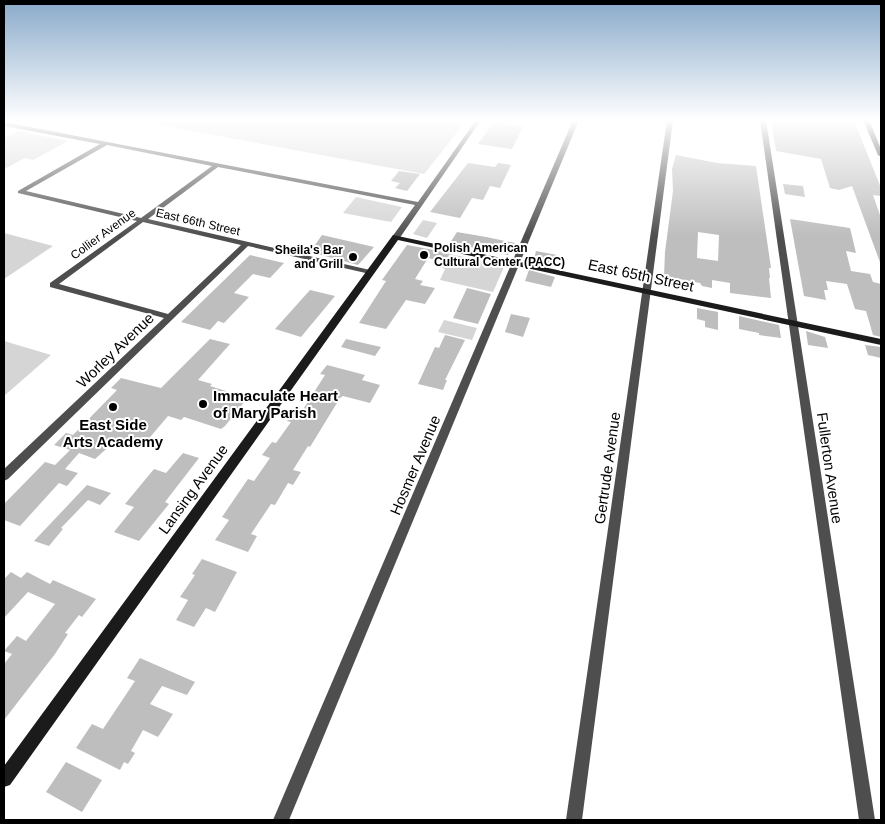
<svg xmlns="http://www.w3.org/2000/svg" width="885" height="824" viewBox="0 0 885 824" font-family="Arial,sans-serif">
  <rect width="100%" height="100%" fill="#fff"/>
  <g fill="#d5d5d5">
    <path d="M133,120h334l-43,54z"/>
    <path d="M18,131l50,10 -35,19 -8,-2 -21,11v-31z"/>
    <path d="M356,197l46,10 -11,15 -48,-9z"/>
    <path d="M423,220l14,3 -10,15 -14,-4z"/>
    <path d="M4,233l49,13 -49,33z"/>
    <path d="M450,254l52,11 2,2 -11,25 -53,-12 5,-11 -3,-1z"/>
    <path d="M444,320l33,8 -5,12 -34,-8z"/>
    <path d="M4,341l47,14 -47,41z"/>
  </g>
  <g fill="#bebebe" fill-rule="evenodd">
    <path d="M771,120h62l22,3 26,65v8l-8,-1 8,23v47l-29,-79 -13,4 -9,-2 -9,-29 -45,-8z"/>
    <path d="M494,122l29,5 -11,22 -34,-5z"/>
    <path d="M676,155l41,8 39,3 15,102h-2l1,10h-1l2,20 -41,-5v-10l-18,-3v8l-10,-2 -2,-3 -36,-7 1,-24 8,-61 -1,-22zM698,232l21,3 -1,26 -21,-3z"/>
    <path d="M468,163l27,4 3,-4 13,2 -11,23 -10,-2 -7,14 -11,-2 -12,20 -30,-6z"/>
    <path d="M399,171l21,3 -13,17 -12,-3 5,-5 -9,-2z"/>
    <path d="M783,184l20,2 2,11 -20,-3z"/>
    <path d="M790,219l60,9 6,25 -10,-2 5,20 19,3 3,8 8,2v53l-8,-2 -7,-24 -11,-2 -8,-25 -21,-3 2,9h-4l2,10 -22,-4z"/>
    <path d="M457,232l29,5 29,6 -7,12 -58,-12z"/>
    <path d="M322,235l52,12 -16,18 -48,-13z"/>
    <path d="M407,245l43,8 -5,9 -17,-4 -13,21 8,2 -3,4 15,3 -10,16 -19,-4 -20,29 -27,-6 27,-42 -4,-1z"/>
    <path d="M536,251l21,4 -5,12 -19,-4z"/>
    <path d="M250,255l34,8 -14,15 -17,-4 -19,19 15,4 -25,26 -6,-2 -8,9 -29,-8z"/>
    <path d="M529,270l26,7 -4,10 -26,-6z"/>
    <path d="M467,288l24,6 -13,30 -25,-6z"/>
    <path d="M310,290l25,6 -34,41 -26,-8z"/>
    <path d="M697,308l21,4v18l-13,-3v-6l-8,-2z"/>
    <path d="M511,314l19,4 -7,19 -18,-5z"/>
    <path d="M739,316l40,9 2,13 -22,-3v-2l-20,-4z"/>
    <path d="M806,331l19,6 3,11 -20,-3z"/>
    <path d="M445,335l20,5 -20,40h2l-4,10 -25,-6 17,-37 4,1z"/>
    <path d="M210,339l20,5 -32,36 14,4 -2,2 35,11 -2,3 2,1 -20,25 -4,3 -37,-12 -3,3 -13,-4 -17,20 -6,6 -5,-2 -8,8 -18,-6 -19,17 -16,-6 -14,16 13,4 -11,13 -8,-3 -39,43 -16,-6v-16l41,-42 10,3 15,-15 -16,-5 12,-12 7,2 44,-45 -6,-2 10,-10 40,10z"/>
    <path d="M346,339l35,8 -6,9 -34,-9z"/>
    <path d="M865,345l16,2v11l-13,-3z"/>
    <path d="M327,365l38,10 -3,5 18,5 -10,18 -27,-7 -3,2 -30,49 -2,-1 -15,24 8,2 -8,13 -5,-2 -13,22 -4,-1 -20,30 6,2 -9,16 -33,-12 14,-20 -7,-3 26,-38 6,2 16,-23 -8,-3 10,-13 4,1 15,-21 -4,-1 9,-12 6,2 23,-36 -5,-1z"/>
    <path d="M183,453l16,5 -34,44 4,2 -30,37 -25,-9 20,-25 -9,-3 29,-35 12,4z"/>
    <path d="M87,485l24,8 -11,12 -12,-5 -27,28 2,1 -14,17 -15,-5z"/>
    <path d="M202,559l35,13 -22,40 -9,-4 -12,19 -18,-7 12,-20 -8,-3 15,-22 -3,-1z"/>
    <path d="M11,572l10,6 6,-6 23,12 3,-4 43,19 -14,18 -3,-2 -14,18 3,1 -13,20 -51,66v-56l8,-10 -8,-3 13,-15 9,5 29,-37 -27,-12 -24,26v-39z"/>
    <path d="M140,658l55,24 -8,13 -25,-9 -12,18 23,10 -15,23 -15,-7 -12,21 4,2 -7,11 -4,-2 -4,8 -44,-22 16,-24 11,5 32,-48 -8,-3z"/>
    <path d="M66,762l36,18 -20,32 -36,-20z"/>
  </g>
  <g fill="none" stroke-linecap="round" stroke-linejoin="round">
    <g fill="#4e4e4e" fill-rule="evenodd">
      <path d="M476,120h5l-82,119 -7,-2 23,-32 -197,-38 -70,52 222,51 4,2 -4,2 -122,-28 -240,233 -4,2v-12l160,-151 -114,-31v-4l87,-62 -119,-28v-2l82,-47 -96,-18v-4l414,80zM107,145l105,21 -71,52 -115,-27zM143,222l98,23 -73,69 -109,-30z"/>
      <path d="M573,120h6l-290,700h-16z"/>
      <path d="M667,120h6l-91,700h-16z"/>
      <path d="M760,120h6l109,700h-16z"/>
    </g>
    <g fill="#1b1b1b" fill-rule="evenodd">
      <path d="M863,120h6l12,29v8l-3,-2z"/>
      <path d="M393,235l488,104v6l-483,-105 -388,545 -6,2v-21z"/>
    </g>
  </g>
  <linearGradient id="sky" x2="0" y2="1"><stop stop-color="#89aaca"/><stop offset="0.51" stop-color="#fff"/><stop offset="1" stop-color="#fff" stop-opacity="0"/></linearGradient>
  <rect width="885" height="236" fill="url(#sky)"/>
  <g fill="#000" stroke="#fff" stroke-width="2">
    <circle cx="424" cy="255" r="5"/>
    <circle cx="353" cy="257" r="5"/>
    <circle cx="203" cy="404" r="5"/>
    <circle cx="113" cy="407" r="5"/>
  </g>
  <g text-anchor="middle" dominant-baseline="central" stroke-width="4" stroke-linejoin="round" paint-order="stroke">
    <g font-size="12" fill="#000" stroke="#fff">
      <text transform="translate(198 222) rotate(13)">East 66th Street</text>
      <text transform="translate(103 234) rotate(-36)">Collier Avenue</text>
    </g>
    <g font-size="12" font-weight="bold" fill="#000" stroke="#fff" text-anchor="start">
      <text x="434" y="248">Polish American<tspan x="434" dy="14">Cultural Center (PACC)</tspan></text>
      <text x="343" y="250" text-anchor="end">Sheila's Bar<tspan x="343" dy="14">and Grill</tspan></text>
    </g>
    <g font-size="15" fill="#000" stroke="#fff">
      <text transform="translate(641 275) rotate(12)">East 65th Street</text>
      <text transform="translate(115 350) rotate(-44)">Worley Avenue</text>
      <text transform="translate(415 465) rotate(-67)">Hosmer Avenue</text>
      <text transform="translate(607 468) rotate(-82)">Gertrude Avenue</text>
      <text transform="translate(830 468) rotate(82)">Fullerton Avenue</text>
      <text transform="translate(193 489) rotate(-54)">Lansing Avenue</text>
    </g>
    <g font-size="15" font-weight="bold" fill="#000" stroke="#fff" text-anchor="start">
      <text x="213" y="395">Immaculate Heart<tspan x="213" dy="17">of Mary Parish</tspan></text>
      <text x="113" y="424" text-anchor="middle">East Side<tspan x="113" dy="17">Arts Academy</tspan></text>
    </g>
  </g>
  <rect width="885" height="824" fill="none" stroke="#000000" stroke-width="10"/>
</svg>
